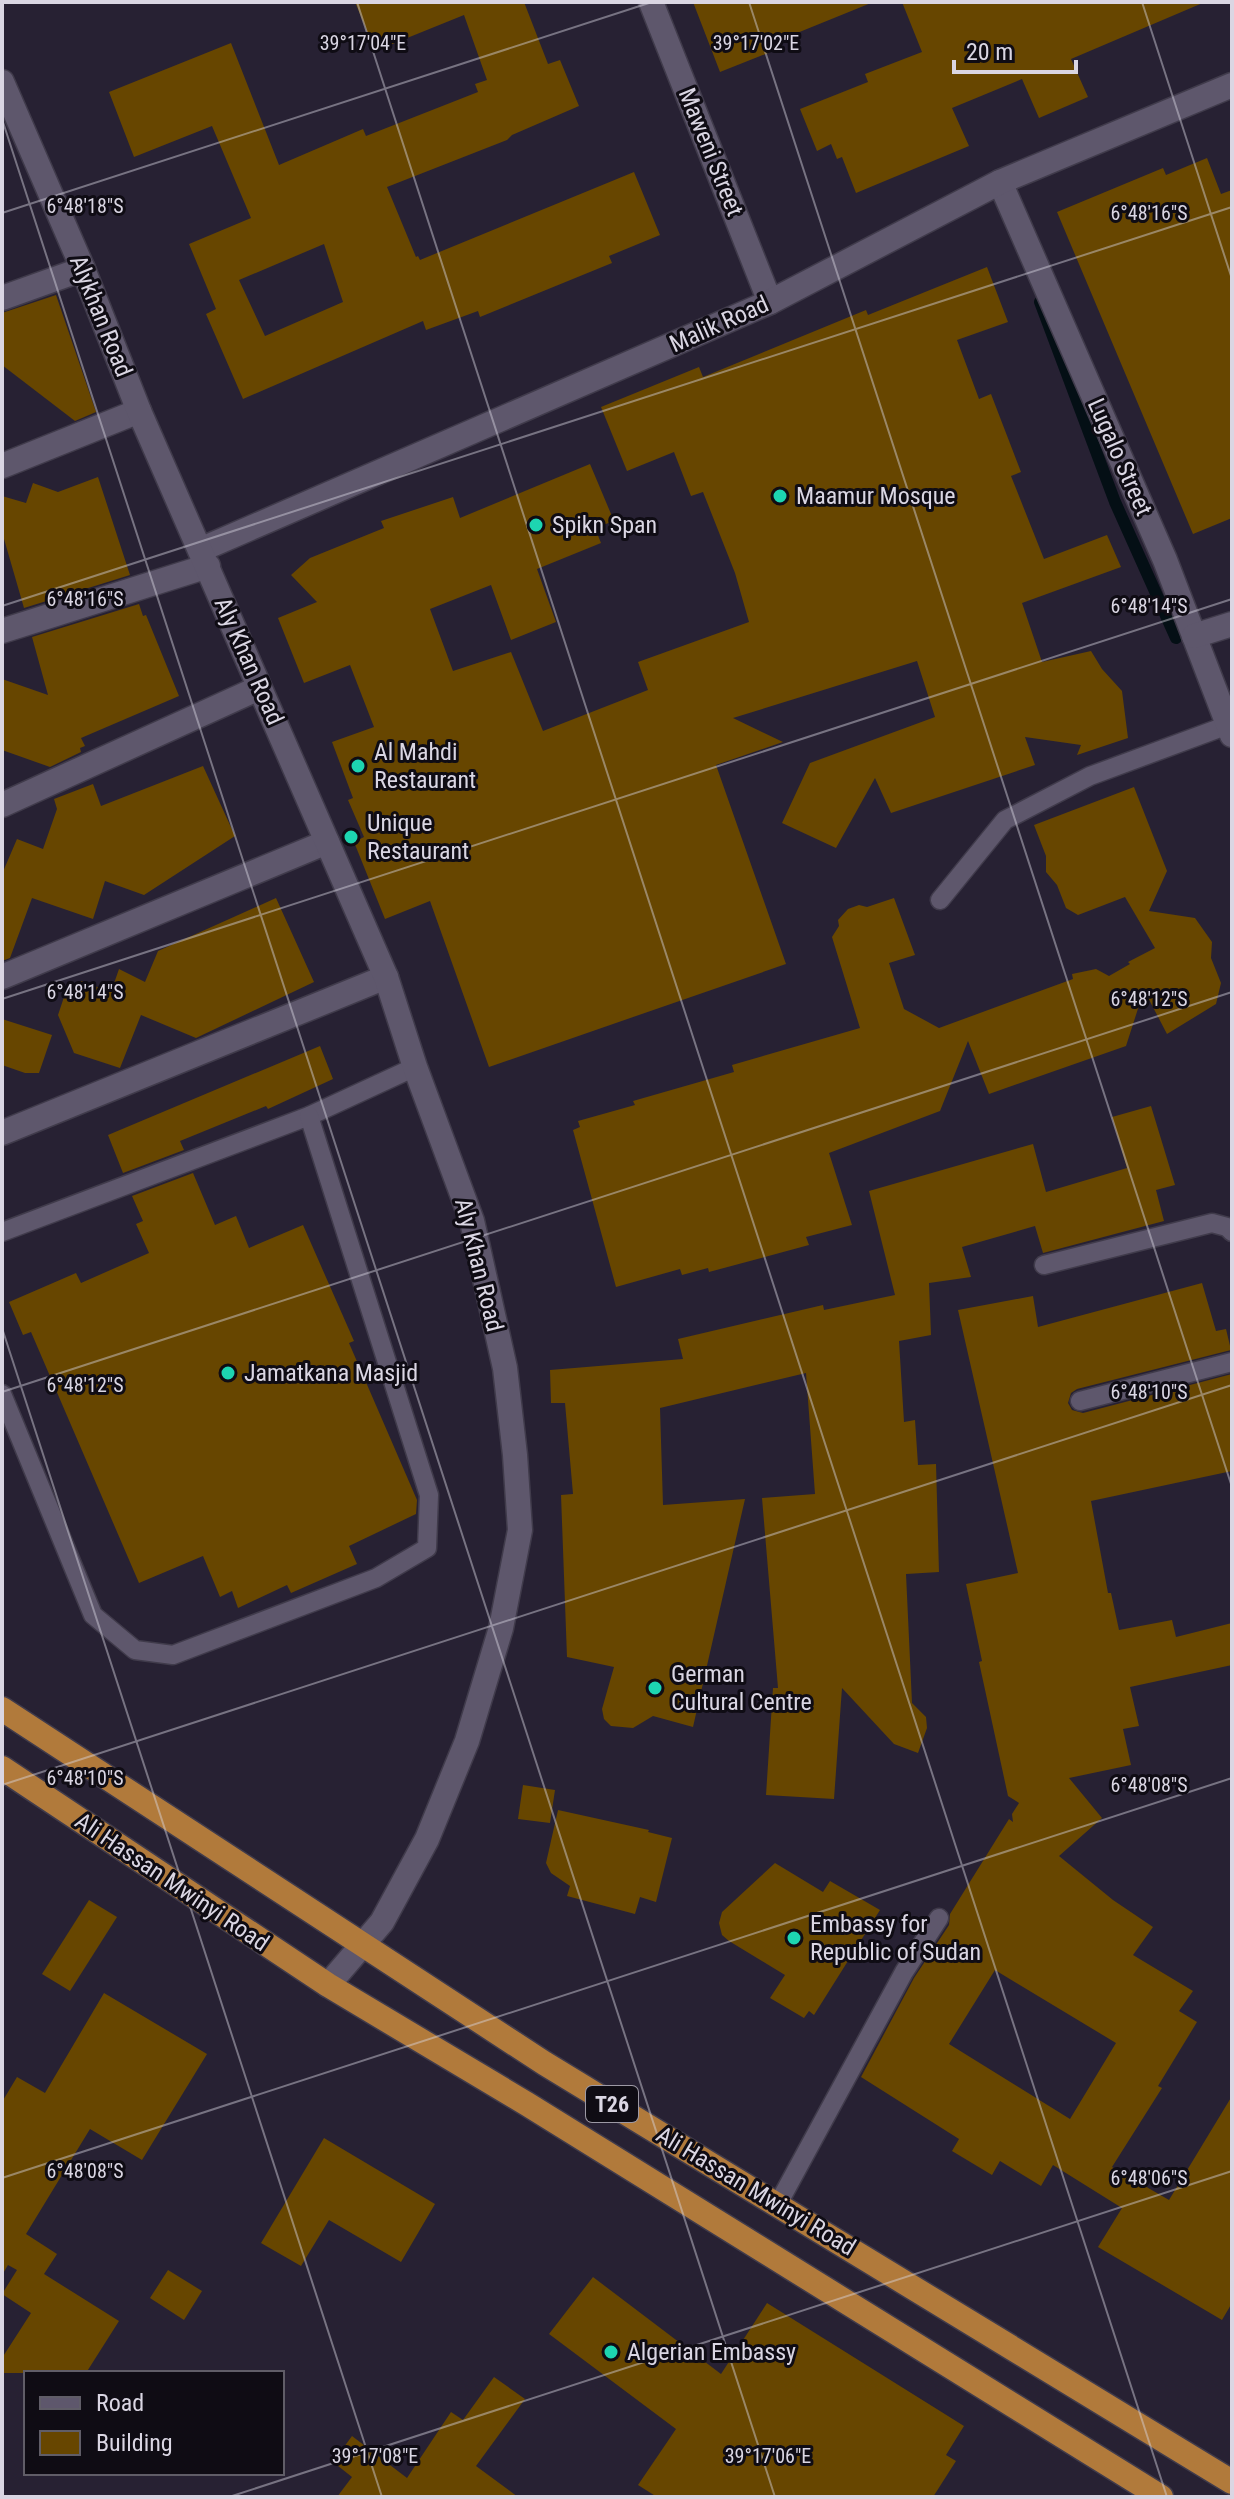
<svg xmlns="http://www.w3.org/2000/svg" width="1234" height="2499" viewBox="0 0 1234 2499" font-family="'Roboto Condensed',sans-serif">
  <rect width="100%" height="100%" fill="#272133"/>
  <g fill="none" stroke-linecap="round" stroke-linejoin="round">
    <path stroke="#040f15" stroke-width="12" d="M1040,302l75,200 61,136"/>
  </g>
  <g fill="#674600" fill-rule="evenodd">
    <path d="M355,2h169l24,62 12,-4 19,46 -67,29 -5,5 -120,47 29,70 2,-1 2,4 214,-88 26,63 -51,21 3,7 -132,54 -2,-6 -52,19 -3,-9 -180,78 -37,-85 10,-5 -27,-65 62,-26 -39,-92 -78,31 -25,-65 122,-49 48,122 84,-36 3,7 112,-44 -3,-8 12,-4 -23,-65 -89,36zM324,244l19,58 -78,34 -26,-56z"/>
    <path d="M693,2h178v1l-106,43 3,7 -48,19z"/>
    <path d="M902,2h303l-134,57 17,38 -49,21 -17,-39 -70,29 17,38 -113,47 -14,-36 -5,2 -6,-15 -14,7 -17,-42 68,-27 -3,-8 57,-22z"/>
    <path d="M1207,158l14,36 11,-4v328l-39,16 -136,-322 106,-44 3,7z"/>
    <path d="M987,267l21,55 -51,18 22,59 12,-5 30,78 -10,4 33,83 63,-24 14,32 -99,36 20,59 49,-11 11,18 20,22 6,47 -51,17 4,-10 -56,-8 10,28 -144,48 -16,-35 -39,70 -54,-25 28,-60 125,-46 -18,-56 -184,57 50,24 -67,23 70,199 -297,103 -59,-166 -45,18 -31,-77 10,-5 -16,-37 5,-2 -21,-56 42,-15 -24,-62 -46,18 -26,-65 39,-16 -26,-27 19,-17 74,-30 -3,-7 72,-24 7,21 130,-54 24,57 -19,7 6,15 -64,26 19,53 -45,18 -20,-55 -61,24 23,62 58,-19 32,79 105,-41 -10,-28 111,-40 -14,-49 -32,-81 -12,4 -17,-44 -47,19 -26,-64 98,-40 4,10 163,-67 2,5z"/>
    <path d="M56,295l40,117 -21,9 -73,-56v-52z"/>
    <path d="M98,477l32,98 -106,33 -22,-76v-36l24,7 7,-20 25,9z"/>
    <path d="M139,604l4,12 3,-1 33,81 -98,42 4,8 -5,2 1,4 -31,15 -48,-17v-71l46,16 -16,-58z"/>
    <path d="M203,766l32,70 -91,59 -39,-14 -12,38 -61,-21 -22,60 -8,3v-87l15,-35 26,10 14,-40 -3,-10 39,-15 8,22z"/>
    <path d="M1134,787l33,84 -18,40 46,7 17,24 -1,16 10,25 -5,21 -49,30 -23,-44 -18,56 -137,48 -21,-53 -28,70 -111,42 23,72 -46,12 3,8 -100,27 -1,-4 -26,7 -2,-6 -64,18 -43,-157 7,-3 -2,-6 57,-16 -2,-4 101,-29 -2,-7 128,-37 -28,-91 7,-11 -1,-6 10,-11 11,-4 8,2 27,-9 21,57 -26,8 15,46 35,19 134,-49 -1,-5 24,-5 13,7 21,-12 -2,-2 27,-14 -30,-51 -47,18 -12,-7 -9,-23 -11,-13v-16l-12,-31z"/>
    <path d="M276,898l38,84 -118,56 -55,-23 -21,53 -46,-15 -16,-38 7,-21 13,-6 3,-7 30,11 8,-23 26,13 13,-31z"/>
    <path d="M2,1019l50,16 -13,38h-14l-23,-8z"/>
    <path d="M320,1046l13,33 -65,30 -2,-3 -86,35 4,9 -61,23 -15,-38z"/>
    <path d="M1151,1106l24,79 -19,5 8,31 -121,32 -8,-27 -73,21 9,30 -42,6 2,52 -32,6 5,81 11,-2 3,45 18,-1 3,108 -33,2 6,129 14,14 1,11 -9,25 -24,-9 -52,-56 -8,111 -68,-4 7,-107h5l-16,-190 53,-4 -9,-121 -146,35 3,97 82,-6 -52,228 -40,-11 -20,12 -22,-2 -7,-7 -2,-10 12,-42 -47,-10 -6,-162 12,-1 -8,-91h-14l-1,-33 133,-11 -5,-20 145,-34 1,5 71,-15 -26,-104 164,-47 13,48 81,-24 -15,-51z"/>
    <path d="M193,1173l22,52 21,-9 13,32 54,-23 51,116 -5,2 68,157 -1,14 -67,32 8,18 -66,29 -4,-8 -49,23 -6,-17 -12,6 -17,-41 -64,27 -108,-251 -8,3 -14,-33 67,-29 5,10 68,-30 -13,-29 7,-3 -11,-25z"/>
    <path d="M1202,1283l14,48 10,-2 5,21 -154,39 -6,4 -3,10 4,7 11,3 149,-39v97l-141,30 17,92h3l8,37 53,-10 4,17 56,-14v42l-102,22 9,39 -16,3 8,36 -62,13 33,40 -43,38 54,44 40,27 -20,28 60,36 -14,20 18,11 -39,64 4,2 -50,79 57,33 63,-104v207l-10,17 -124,-73 24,-39 -69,-43 -12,21 -41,-25 -8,14 -40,-24 7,-12 -98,-62 53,-99 35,-53 1,-11 59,-95 4,3 -1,-8 7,-11 -11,-7 -29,-134 3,-1 -16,-77 52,-11 -60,-263 75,-14 5,31zM995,1970l121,73 -46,76 -121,-75z"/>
    <path d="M523,1785l32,5 -5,33 -32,-4z"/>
    <path d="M558,1810l91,20 -1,2 24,6 -16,64 -16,-5 -5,17 -68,-18 3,-10 -19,-13 -5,-10z"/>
    <path d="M775,1863l48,29 7,-11 50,29 -66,105 -5,-4 -5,7 -34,-20 15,-23 -56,-34 -7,-6 -3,-12 3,-11z"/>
    <path d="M89,1900l28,17 -47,74 -28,-17z"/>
    <path d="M104,1993l103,61 -65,106 -52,-31 -64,105 31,20 -13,20 75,47 -33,52h-84v-15l29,-45 -29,-19 15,-24 -9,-5 -6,10v-173l15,-25 28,16z"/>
    <path d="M324,2138l111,66 -34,58 -72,-42 -28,46 -40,-23z"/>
    <path d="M168,2270l34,21 -18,29 -34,-22z"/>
    <path d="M593,2277l128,97 46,-71 197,123 -18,29 10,6 -23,36h-276l-19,-12 38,-56 -127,-95z"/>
    <path d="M494,2377l31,22 -49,67 42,31h-181l15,-20 -19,-15 19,-26 55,42 44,-66 12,8z"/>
  </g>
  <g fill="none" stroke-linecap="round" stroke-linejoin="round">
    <defs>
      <g id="service">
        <path d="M940,900l65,-80 85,-44 138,-51"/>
        <path d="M2,1232l307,-116 106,-49"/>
        <path d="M1044,1265l168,-42 15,4 5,5"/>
        <path d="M2,1394l91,221 42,35 38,5 203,-77 51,-30 2,-53 -120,-379"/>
        <path d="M1080,1401l152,-39"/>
        <path d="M778,2204l126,-232 35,-54"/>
      </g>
      <g id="minor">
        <path d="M651,2l119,300"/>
        <path d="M1000,182l165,378 67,175"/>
        <path d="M2,298l81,-29"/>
        <path d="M2,466l137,-55"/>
        <path d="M200,550l570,-248 230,-120 232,-97"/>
        <path d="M2,631l206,-65"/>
        <path d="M1194,636l38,-12"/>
        <path d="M2,805l257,-117"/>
        <path d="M2,977l325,-135"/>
        <path d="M2,1133l384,-156"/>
      </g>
      <path id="tertiary" d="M2,82l81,187 56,142 247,566 29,90 57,154 33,147 10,87 5,75 -19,98 -34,113 -40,98 -45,83 -54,63"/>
      <g id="trunk">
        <path d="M2,1709l542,354 688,419"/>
        <path d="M2,1768l326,217 199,119 634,393"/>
      </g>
    </defs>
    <use href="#service" stroke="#403b4b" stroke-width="21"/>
    <use href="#minor" stroke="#403b4b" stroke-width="27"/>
    <use href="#tertiary" stroke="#403b4b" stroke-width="27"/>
    <use href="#trunk" stroke="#403b4b" stroke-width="27"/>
    <use href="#service" stroke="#5e576c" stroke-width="18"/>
    <use href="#minor" stroke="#5e576c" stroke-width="24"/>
    <use href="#tertiary" stroke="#5e576c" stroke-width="24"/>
    <use href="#trunk" stroke="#b17a3b" stroke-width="24"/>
  </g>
  <path fill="none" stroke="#dad6e3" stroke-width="2" stroke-opacity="0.45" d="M357,2l810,2495M749,2l483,1485M1142,2l90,277M2,119l773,2378M2,213l650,-211M2,606l1230,-399M2,999l1230,-400M2,1328l380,1169M2,1392l1230,-400M2,1785l1230,-400M2,2178l1230,-400M229,2497l1003,-326"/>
  <g fill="#1dd5b1" stroke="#0f0c14" stroke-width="3">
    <circle cx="780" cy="496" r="8"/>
    <circle cx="536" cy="525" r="8"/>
    <circle cx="358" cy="766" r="8"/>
    <circle cx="351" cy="837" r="8"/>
    <circle cx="228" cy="1373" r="8"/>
    <circle cx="655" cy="1688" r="8"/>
    <circle cx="794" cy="1938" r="8"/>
    <circle cx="611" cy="2352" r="8"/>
  </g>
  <g text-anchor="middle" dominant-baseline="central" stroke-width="6" stroke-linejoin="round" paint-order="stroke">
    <rect fill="#0f0c14" stroke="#9d99a5" stroke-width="2" x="586" y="2086" width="52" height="36" rx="6"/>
    <g font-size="22" font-weight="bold" fill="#dad6e3">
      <text x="612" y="2104">T26</text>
    </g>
    <g font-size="24" fill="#dad6e3" stroke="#0f0c14">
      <text transform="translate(711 152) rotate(68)">Maweni Street</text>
      <text transform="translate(101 316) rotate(68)">Alykhan Road</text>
      <text transform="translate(719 324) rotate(-24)">Malik Road</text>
      <text transform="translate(1120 457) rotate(66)">Lugalo Street</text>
      <text transform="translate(249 661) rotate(66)">Aly Khan Road</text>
      <text transform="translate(479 1265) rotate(76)">Aly Khan Road</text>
      <text transform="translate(172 1882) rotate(34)">Ali Hassan Mwinyi Road</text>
      <text transform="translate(756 2191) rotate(31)">Ali Hassan Mwinyi Road</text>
    </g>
    <g font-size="24" fill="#dad6e3" stroke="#0f0c14" text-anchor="start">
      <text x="796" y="496">Maamur Mosque</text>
      <text x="552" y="525">Spikn Span</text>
      <text x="374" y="752">Al Mahdi<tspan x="374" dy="28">Restaurant</tspan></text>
      <text x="367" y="823">Unique<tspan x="367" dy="28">Restaurant</tspan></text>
      <text x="244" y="1373">Jamatkana Masjid</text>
      <text x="671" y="1674">German<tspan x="671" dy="28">Cultural Centre</tspan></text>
      <text x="810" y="1924">Embassy for<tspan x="810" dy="28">Republic of Sudan</tspan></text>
      <text x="627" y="2352">Algerian Embassy</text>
    </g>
  </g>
  <g font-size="20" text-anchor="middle" fill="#dad6e3" stroke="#0f0c14" stroke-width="6" stroke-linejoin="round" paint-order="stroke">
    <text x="363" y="50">39°17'04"E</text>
    <text x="756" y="50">39°17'02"E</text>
    <text x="85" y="213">6°48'18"S</text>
    <text x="1149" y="220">6°48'16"S</text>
    <text x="85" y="606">6°48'16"S</text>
    <text x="1149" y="613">6°48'14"S</text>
    <text x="85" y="999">6°48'14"S</text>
    <text x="1149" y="1006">6°48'12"S</text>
    <text x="85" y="1392">6°48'12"S</text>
    <text x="1149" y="1399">6°48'10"S</text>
    <text x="85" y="1785">6°48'10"S</text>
    <text x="1149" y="1792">6°48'08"S</text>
    <text x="85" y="2178">6°48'08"S</text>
    <text x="1149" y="2185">6°48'06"S</text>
    <text x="375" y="2463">39°17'08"E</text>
    <text x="768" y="2463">39°17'06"E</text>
  </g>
  <rect width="1234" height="2499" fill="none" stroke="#dad6e3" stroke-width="8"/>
  <rect x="24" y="2371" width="260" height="104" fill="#0f0c14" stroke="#605d67" stroke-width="2"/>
  <rect x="40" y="2397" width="40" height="12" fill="#5e576c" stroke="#605d67" stroke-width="2"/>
  <text x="96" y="2411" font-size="24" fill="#dad6e3">Road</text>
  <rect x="40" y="2431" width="40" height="24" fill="#674600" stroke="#605d67" stroke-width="2"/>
  <text x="96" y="2451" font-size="24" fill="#dad6e3">Building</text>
  <path d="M954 60v12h122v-12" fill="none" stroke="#dad6e3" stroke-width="4"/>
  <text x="966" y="60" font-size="24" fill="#dad6e3" stroke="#0f0c14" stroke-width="6" paint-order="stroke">20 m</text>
</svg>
